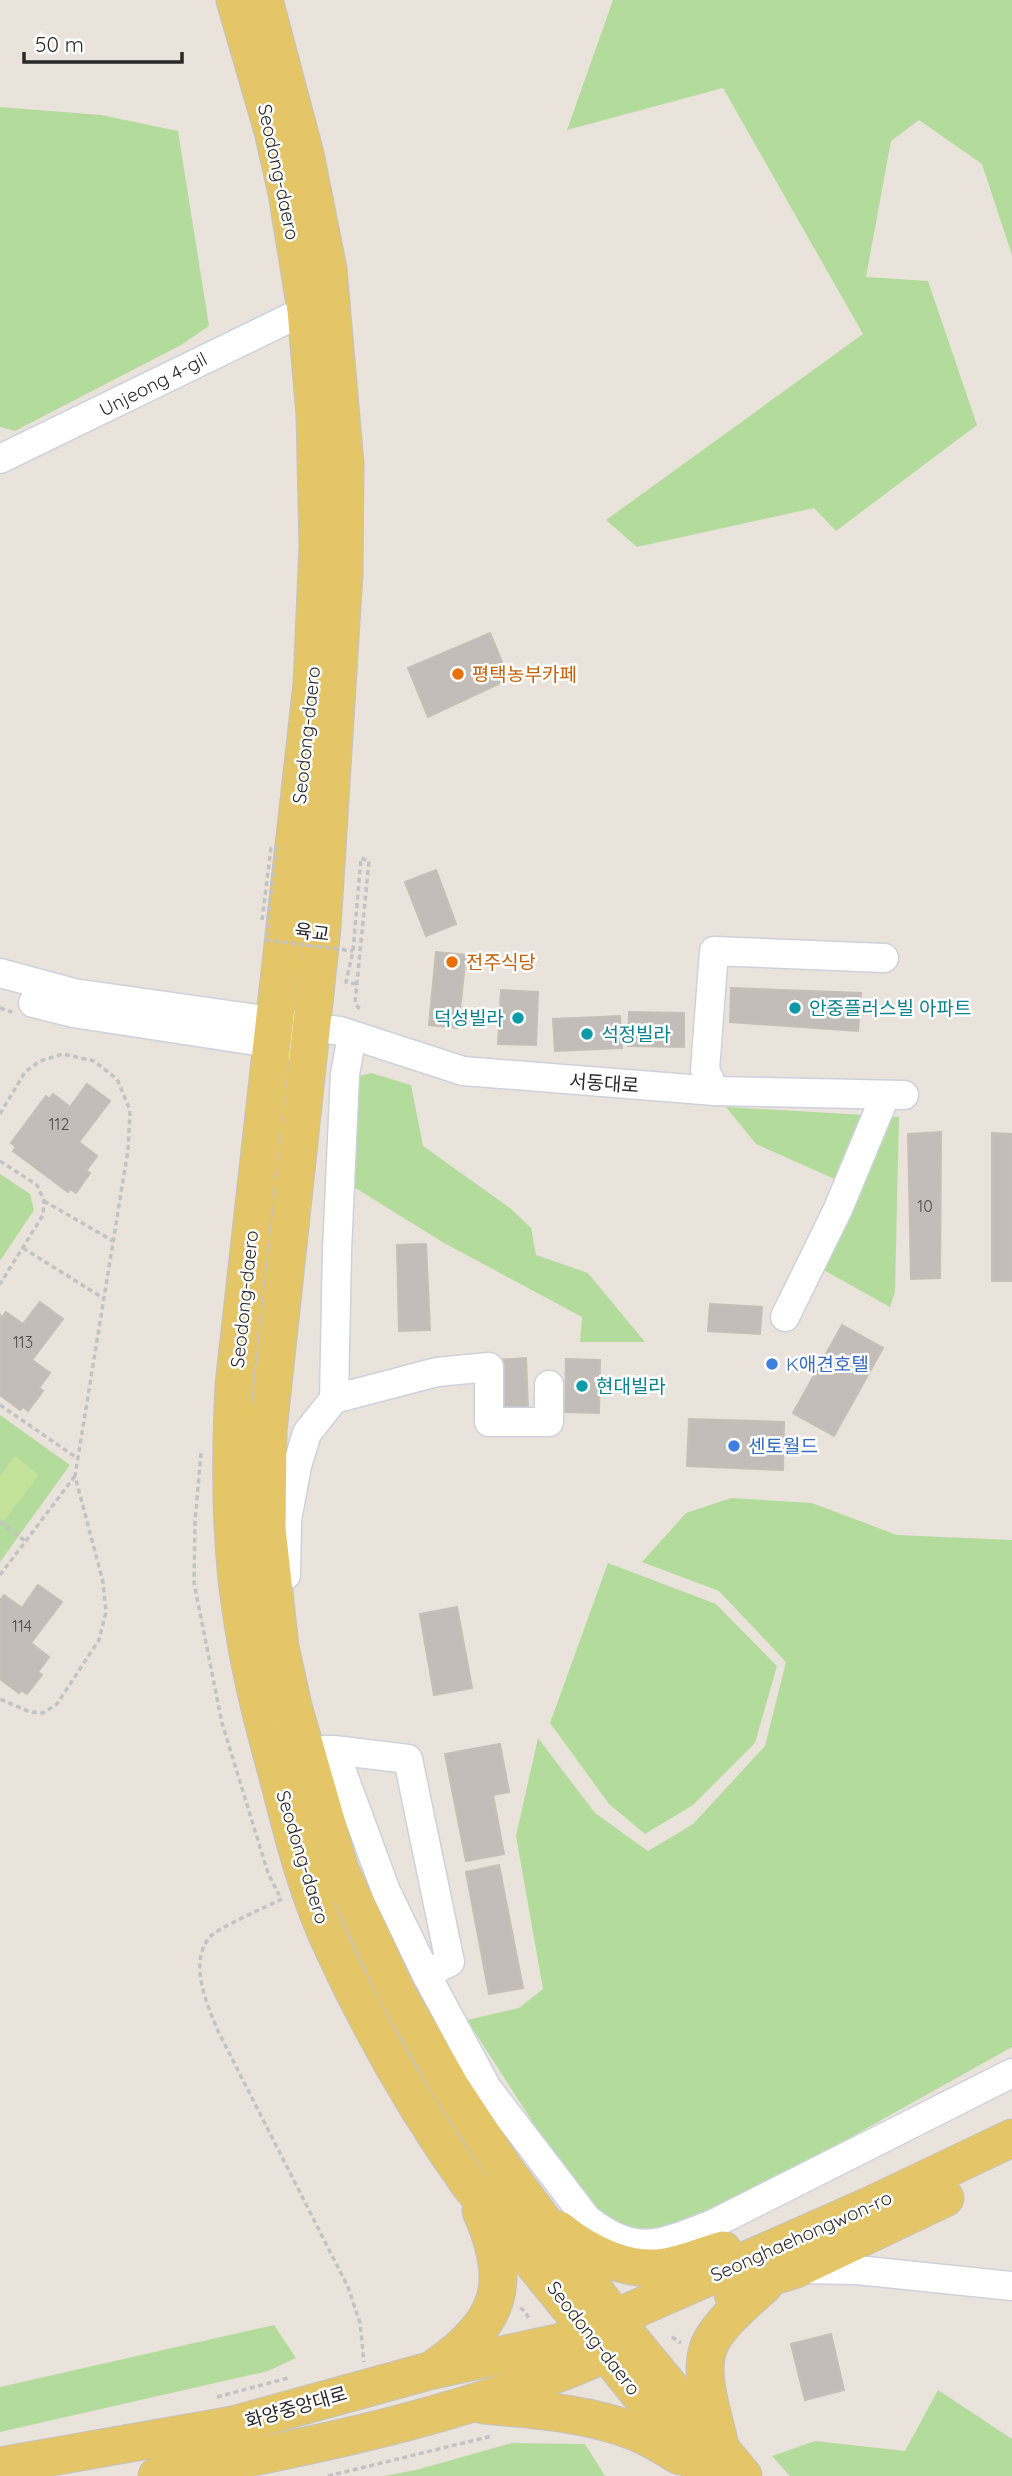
<svg xmlns="http://www.w3.org/2000/svg" width="1012" height="2476" viewBox="0 0 1012 2476" font-family="Quicksand,'Noto Sans KR',sans-serif">
  <rect width="100%" height="100%" fill="#eae3dc"/>
  <g fill="#b3dc9c">
    <path d="M613,0h399v255l-30,-91 -63,-44 -28,21 -25,136 62,4 49,144 -141,106 -22,-23 -177,39 -31,-27 257,-186 -140,-246 -156,42z"/>
    <path d="M0,107l101,8 77,16 31,195 -28,19 -166,86 -15,-4z"/>
    <path d="M371,1073l40,12 12,61 87,62 21,20 5,27 52,18 57,69h-65l2,-25 -138,-74 -95,-59 3,-106z"/>
    <path d="M726,1107l173,10 -4,175 -5,15 -70,-39 37,-79 -101,-45z"/>
    <path d="M0,1174l30,20 4,16 -34,51z"/>
    <path d="M0,1415l70,50 -70,97z"/>
    <path d="M731,1498l81,5 85,32 115,5v507l-238,133 -118,53 -25,-3 -26,-12 -46,-55 -92,-143 52,-12 24,-19 -27,-153 22,-98 57,75 53,38 45,-27 72,-78 21,-84 -67,-71 -77,-29 44,-49z"/>
    <path d="M608,1563l108,41 61,62 -22,77 -62,62 -48,29 -36,-30 -59,-81z"/>
    <path d="M274,2325l22,33 -28,13 -268,61v-45z"/>
    <path d="M938,2390l74,49v37h-222l-18,-20 43,-15 90,10z"/>
    <path d="M512,2443l73,1 20,32h-221l32,-6z"/>
  </g>
  <path fill="#c4e299" d="M15,1456l24,19 -35,46 -4,-3v-42z"/>
  <g fill="#c2bdb8" stroke="#c5bfb6" stroke-width="2">
    <path d="M490,633l19,46 -81,38 -20,-49z"/>
    <path d="M436,870l20,54 -30,12 -21,-54z"/>
    <path d="M436,952l30,3 -8,73 -29,-3z"/>
    <path d="M731,988l130,5 -3,38 -128,-9z"/>
    <path d="M501,990l37,2 -2,53 -38,-1z"/>
    <path d="M629,1012l55,1v34l-56,-1z"/>
    <path d="M620,1016l2,32 -67,3 -2,-32z"/>
    <path d="M87,1084l23,17 -31,41 18,14 -11,15 4,2 -14,20 -6,-4 -2,3 -55,-41 3,-4 -5,-4 35,-47 3,3 4,-5 17,13z"/>
    <path d="M941,1132l-1,146 -29,1 -3,-145z"/>
    <path d="M992,1133l20,1v147h-20z"/>
    <path d="M426,1244l4,86 -31,1 -2,-86z"/>
    <path d="M40,1302l23,17 -31,41 18,13 -11,15 4,3 -15,20 -5,-4 -3,3 -20,-15v-80l2,2 4,-5 17,12z"/>
    <path d="M710,1304l52,3 -2,27 -52,-3z"/>
    <path d="M842,1325l41,23 -49,88 -41,-23z"/>
    <path d="M526,1358l2,51 -30,1 -2,-50z"/>
    <path d="M566,1359l34,1 -1,53 -34,-1z"/>
    <path d="M689,1419l95,3 -1,48 -96,-4z"/>
    <path d="M38,1585l24,17 -31,41 18,14 -11,15 4,3 -15,19 -6,-4 -2,3 -19,-14v-79l4,-5 18,13z"/>
    <path d="M457,1607l15,81 -38,7 -14,-81z"/>
    <path d="M500,1744l9,48 -16,3 11,59 -38,7 -21,-107z"/>
    <path d="M499,1865l24,123 -34,6 -23,-122z"/>
    <path d="M831,2334l13,56 -39,10 -14,-56z"/>
  </g>
  <g fill="none" stroke-linecap="round" stroke-linejoin="round">
    <defs>
      <g id="minor">
        <path d="M0,459l306,-149"/>
        <path d="M0,973l74,20 266,38 123,40 252,20 189,4"/>
        <path d="M33,1003l40,10 216,33"/>
        <path d="M715,1091l-10,-21 9,-119 170,7"/>
        <path d="M785,1317l53,-108 47,-113"/>
        <path d="M334,1399l103,-27 52,-5v55h60v-37"/>
        <path d="M286,1575l1,-55 10,-54 10,-33 27,-34 3,-149 8,-176 7,-38"/>
        <path d="M305,1750h29l52,141 40,83 61,114 100,131c49,39 73,25 126,5l299,-151"/>
        <path d="M334,1750l74,9 42,203 -24,12"/>
        <path d="M799,2269l58,1 155,16"/>
      </g>
      <g id="major">
        <path d="M235,0l38,131 14,62 19,117 9,104 3,131 -6,139 -78,701c-4,81 -4,164 10,244 8,52 22,104 36,155 14,56 29,114 54,166 38,82 83,161 135,234l237,292"/>
        <path d="M264,0l41,154 23,115 17,195 -1,110 -22,354 -54,503 -1,98 13,118 13,59 47,164 56,121 55,97 52,79 129,174 111,135"/>
        <path d="M559,2230c28,23 69,43 106,37 20,-3 40,-12 58,-17"/>
        <path d="M733,2294l40,-18 23,-7 149,-71"/>
        <path d="M436,2367c65,-45 77,-84 45,-156"/>
        <path d="M484,2405c52,5 103,8 152,27 15,6 30,16 44,24"/>
        <path d="M719,2442c-6,-29 -21,-67 -10,-96 9,-22 38,-45 55,-61"/>
        <path d="M0,2466l233,-41 196,-54 132,-29 308,-136 143,-68"/>
        <path d="M157,2476c158,-30 324,-63 470,-132"/>
      </g>
    </defs>
    <use href="#minor" stroke="#ced1dc" stroke-width="31"/>
    <use href="#major" stroke="#c3c3c3" stroke-width="39"/>
    <g stroke="#c3c3c3" stroke-width="3.5" stroke-dasharray="5 3.5" stroke-linecap="butt">
      <path d="M356,984l-10,-2 7,-31 8,-93 8,3 -14,142 6,8"/>
      <path d="M0,1008l12,4"/>
      <path d="M0,1114l25,-42 15,-11 23,-7 31,7 23,18 13,31 -2,40 -53,326 28,106 3,30 -7,28 -42,64 -14,9 -13,-1 -30,-13"/>
      <path d="M0,1161l37,24 7,16 -1,14 -43,69"/>
      <path d="M44,1201l69,40"/>
      <path d="M23,1248l80,50"/>
      <path d="M0,1405l77,53"/>
      <path d="M201,1453l-6,69 -1,61 28,140 46,150 11,22"/>
      <path d="M0,1522l25,19"/>
      <path d="M0,1575l75,-99"/>
      <path d="M282,1899c-14,7 -65,29 -72,38 -22,25 -3,68 8,94l130,256 12,36 4,39"/>
      <path d="M520,2308l5,3 5,10"/>
      <path d="M672,2337l9,6"/>
      <path d="M217,2397l71,-19"/>
      <path d="M328,2476l164,-40"/>
    </g>
    <use href="#minor" stroke="#fff" stroke-width="28"/>
    <use href="#major" stroke="#e4c567" stroke-width="37"/>
    <path stroke="#c3c3c3" stroke-width="3.5" stroke-dasharray="5 3.5" stroke-linecap="butt" d="M262,920l9,-72h5l-10,92 87,11"/>
  </g>
  <g fill="#e8710a" stroke="#fff" stroke-width="2.5">
    <circle cx="458" cy="674" r="7"/>
    <circle cx="452" cy="962" r="7"/>
  </g>
  <g fill="#0f9aa8" stroke="#fff" stroke-width="2.5">
    <circle cx="795" cy="1008" r="7"/>
    <circle cx="518" cy="1018" r="7"/>
    <circle cx="587" cy="1034" r="7"/>
    <circle cx="582" cy="1386" r="7"/>
  </g>
  <g fill="#3f7fe0" stroke="#fff" stroke-width="2.5">
    <circle cx="772" cy="1364" r="7"/>
    <circle cx="734" cy="1446" r="7"/>
  </g>
  <g text-anchor="middle" dominant-baseline="central" stroke-width="5" stroke-linejoin="round" paint-order="stroke">
    <g font-size="16" fill="#4f4e4d">
      <text x="59" y="1124">112</text>
      <text x="925" y="1206">10</text>
      <text x="23" y="1342">113</text>
      <text x="22" y="1626">114</text>
    </g>
    <g font-size="19" fill="#292929" stroke="#fff">
      <text transform="translate(279 172) rotate(78)">Seodong-daero</text>
      <text transform="translate(153 384) rotate(-27)">Unjeong 4-gil</text>
      <text transform="translate(306 735) rotate(-84)">Seodong-daero</text>
      <text transform="translate(312 932) rotate(7)">육교</text>
      <text transform="translate(604 1083) rotate(4)">서동대로</text>
      <text transform="translate(244 1299) rotate(-84)">Seodong-daero</text>
      <text transform="translate(303 1857) rotate(73)">Seodong-daero</text>
      <text transform="translate(801 2236) rotate(-24)">Seonghaehongwon-ro</text>
      <text transform="translate(594 2338) rotate(52)">Seodong-daero</text>
      <text transform="translate(296 2407) rotate(-16)">화양중앙대로</text>
    </g>
    <g font-size="19" fill="#c56008" stroke="#fff" text-anchor="start">
      <text x="472" y="674">평택농부카페</text>
      <text x="466" y="962">전주식당</text>
    </g>
    <g font-size="19" fill="#0d838f" stroke="#fff" text-anchor="start">
      <text x="809" y="1008">안중플러스빌 아파트</text>
      <text x="504" y="1018" text-anchor="end">덕성빌라</text>
      <text x="601" y="1034">석정빌라</text>
      <text x="596" y="1386">현대빌라</text>
    </g>
    <g font-size="19" fill="#366cbe" stroke="#fff" text-anchor="start">
      <text x="786" y="1364">K애견호텔</text>
      <text x="748" y="1446">센토월드</text>
    </g>
  </g>
  <path d="M24 52v10h158v-10" fill="none" stroke="#292929" stroke-width="3.5"/>
  <text x="35" y="52" font-size="21" fill="#292929" stroke="#ffffff" stroke-width="5" paint-order="stroke">50 m</text>
</svg>
